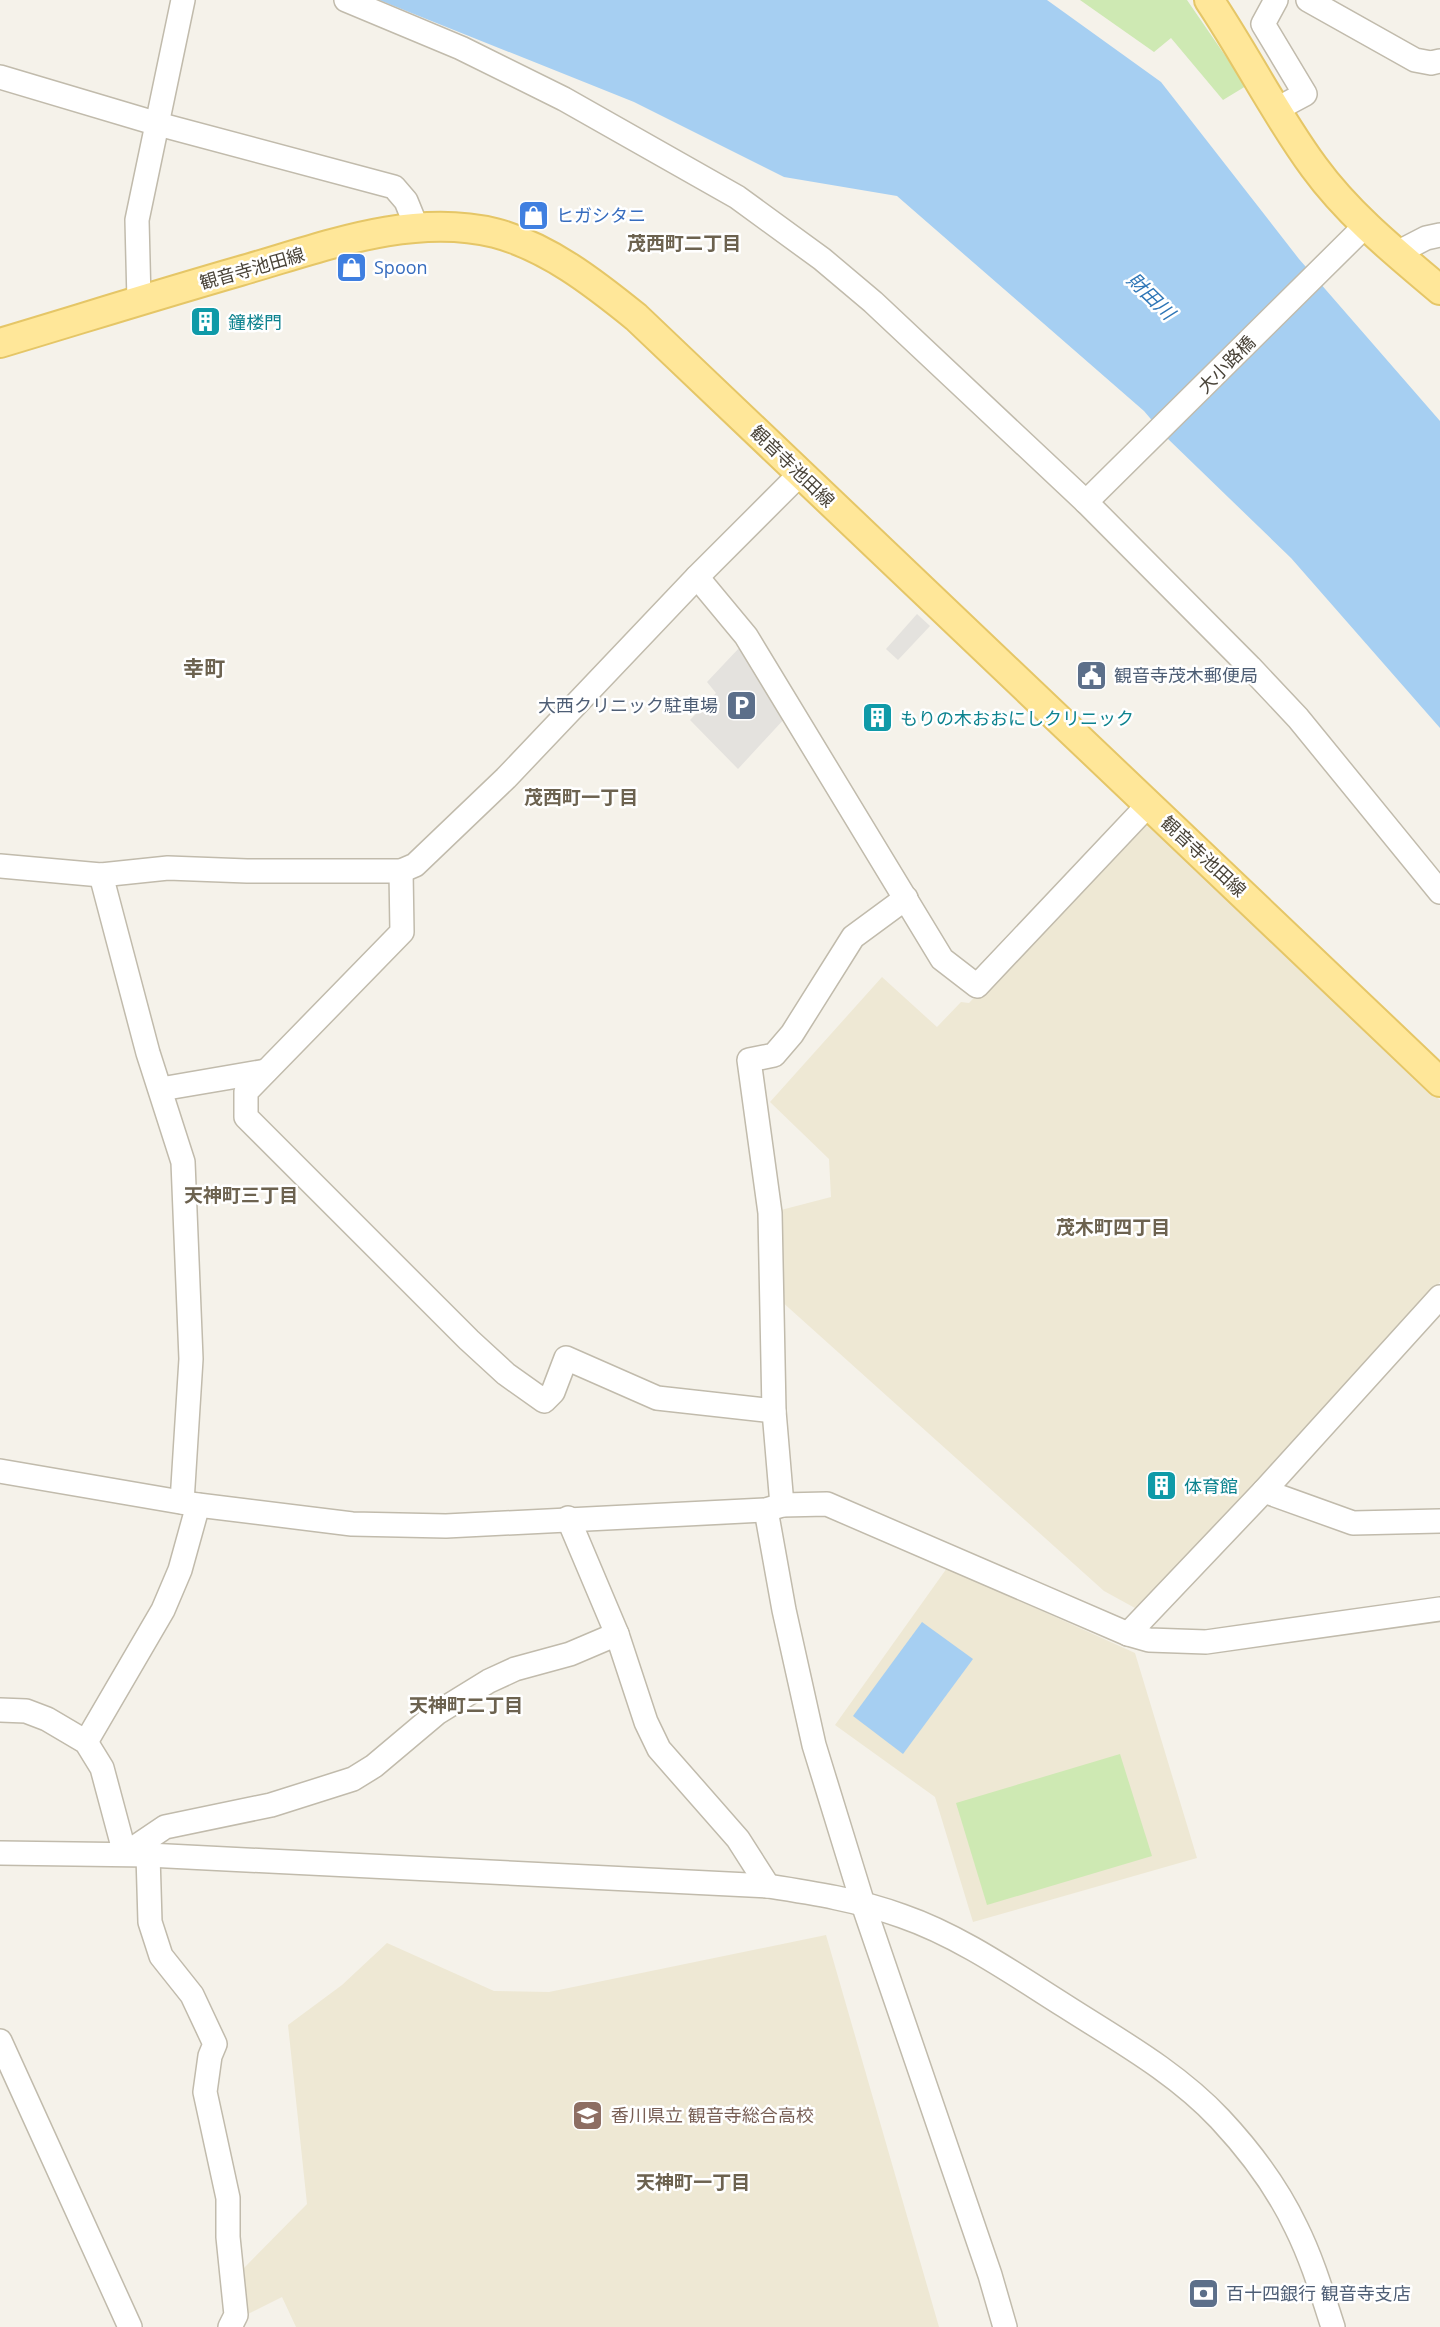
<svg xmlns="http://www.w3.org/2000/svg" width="1440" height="2327" viewBox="0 0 1440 2327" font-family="'Open Sans','Noto Sans JP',sans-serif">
  <rect width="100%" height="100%" fill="#f5f2ea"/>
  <g fill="#eee8d4">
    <path d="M1144,818l296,282v182l-280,315 -25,11 -31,-17 -324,-291 1,-90 50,-13 -2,-38 -59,-57 112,-125 55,50 24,-25 8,1z"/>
    <path d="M947,1568l188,85 62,205 -224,64 -38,-125 -100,-72z"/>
    <path d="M826,1935l113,392h-643l-14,-30 -34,17 -4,-46 63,-64 -19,-179 54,-40 45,-42 107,48 55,1z"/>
  </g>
  <g fill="#cee9b3">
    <path d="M1080,0h107l59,86 -23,14 -52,-62 -17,14z"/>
    <path d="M1120,1754l32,102 -165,49 -31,-102z"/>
  </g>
  <g fill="#e4e2de">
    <path d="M917,614l13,12 -32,34 -12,-11z"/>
    <path d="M740,647l46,70 -48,52 -48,-49 26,-27 -9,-11z"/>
  </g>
  <g fill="#a6cff2">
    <path d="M379,0h668l114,82 138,177 141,162v307l-149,-170 -124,-120 -23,-27 -247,-215 -113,-19 -150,-75z"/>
    <path d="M922,1622l51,37 -70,95 -50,-38z"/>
  </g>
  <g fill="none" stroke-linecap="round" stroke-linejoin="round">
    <defs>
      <g id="minor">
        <path d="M346,0l115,48 103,51 173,98 85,62 51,43 213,200 164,165 48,51 142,174"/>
        <path d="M1308,0l107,60 16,3 9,-2"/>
        <path d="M0,77l158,47 236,63 12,14 11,27"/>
        <path d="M1275,110l30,-16 -42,-70 13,-24"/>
        <path d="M1397,253l29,-15 14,-3"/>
        <path d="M139,301l-2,-81 46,-220"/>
        <path d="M1086,502l279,-276"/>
        <path d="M697,577l49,59 196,323 35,27 172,-182"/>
        <path d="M0,866l101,9 67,-7 79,3h154l14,-6 91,-87 191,-201 104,-104"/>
        <path d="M401,871l1,61 -156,160v25l223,223 37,34 38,27 9,-9 13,-34 91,40 117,13"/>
        <path d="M101,875l47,178 35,109 8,197 -9,143"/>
        <path d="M161,1089l105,-18"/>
        <path d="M0,1471l198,34 154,19 94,2 320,-16 16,-5 45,-1 301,130 21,6 57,2 234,-33"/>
        <path d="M1264,1491l89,32 87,-2"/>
        <path d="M782,1505l-8,-94 -4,-198 -21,-153 25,-5 18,-21 61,-97 53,-39"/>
        <path d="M766,1510l18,100 30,135 49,159 127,371 15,52"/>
        <path d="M568,1518l49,116 29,88 13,27 79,90 30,47"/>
        <path d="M1128,1634l136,-143 176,-194"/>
        <path d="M0,1710l26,1 21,8 39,23 16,26 23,86 40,-27 106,-22 82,-26 21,-13 63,-53 52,-32 26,-12 55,-15 47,-20"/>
        <path d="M86,1742l77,-132 17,-40 18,-65"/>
        <path d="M0,1853l148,2 620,31c45,7 90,14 134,30 58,20 112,58 163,90 53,34 111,66 155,113 29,31 58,70 76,108 16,32 26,66 37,100"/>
        <path d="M148,1855l2,67 11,34 31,39 23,49 -5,12 -5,36 23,106v39l8,78 -6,12"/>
        <path d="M0,2041l130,286"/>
      </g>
      <g id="major">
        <path d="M1209,0c37,55 66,114 105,167 35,48 81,85 126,123"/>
        <path d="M0,343c80,-24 160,-49 240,-72 81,-23 170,-59 255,-38 53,14 99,50 141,84l804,765"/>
      </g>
    </defs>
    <use href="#minor" stroke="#c1bbac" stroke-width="26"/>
    <use href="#major" stroke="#e5c667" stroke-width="32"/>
    <use href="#minor" stroke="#fff" stroke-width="23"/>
    <use href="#major" stroke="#ffe799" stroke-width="28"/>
  </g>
  <defs>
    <symbol id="shop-square" viewBox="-11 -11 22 22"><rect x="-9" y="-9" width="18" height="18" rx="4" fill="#3f7fe0" stroke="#fff"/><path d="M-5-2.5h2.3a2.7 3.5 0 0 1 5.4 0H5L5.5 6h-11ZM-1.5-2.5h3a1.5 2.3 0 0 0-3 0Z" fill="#fff"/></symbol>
    <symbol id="building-square" viewBox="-11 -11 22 22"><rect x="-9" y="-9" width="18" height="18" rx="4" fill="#0f9aa8" stroke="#fff"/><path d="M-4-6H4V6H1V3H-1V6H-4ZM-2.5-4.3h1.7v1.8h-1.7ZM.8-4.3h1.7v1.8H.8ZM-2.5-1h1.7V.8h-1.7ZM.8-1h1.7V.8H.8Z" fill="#fff"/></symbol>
    <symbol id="civic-square" viewBox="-11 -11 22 22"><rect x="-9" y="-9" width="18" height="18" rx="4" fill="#5c6f8a" stroke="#fff"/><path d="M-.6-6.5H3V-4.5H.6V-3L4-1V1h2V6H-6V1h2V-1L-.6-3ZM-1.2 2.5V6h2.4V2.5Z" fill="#fff"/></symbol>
    <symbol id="parking-square" viewBox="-11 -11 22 22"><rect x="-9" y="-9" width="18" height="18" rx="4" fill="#5c6f8a" stroke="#fff"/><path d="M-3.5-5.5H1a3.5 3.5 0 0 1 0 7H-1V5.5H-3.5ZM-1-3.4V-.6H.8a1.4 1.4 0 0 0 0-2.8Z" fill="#fff"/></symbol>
    <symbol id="school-square" viewBox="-11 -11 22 22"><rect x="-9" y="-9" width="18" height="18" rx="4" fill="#8d6e63" stroke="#fff"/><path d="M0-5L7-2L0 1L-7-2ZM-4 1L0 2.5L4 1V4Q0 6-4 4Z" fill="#fff"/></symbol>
    <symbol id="bank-square" viewBox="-11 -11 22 22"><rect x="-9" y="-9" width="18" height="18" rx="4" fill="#5c6f8a" stroke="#fff"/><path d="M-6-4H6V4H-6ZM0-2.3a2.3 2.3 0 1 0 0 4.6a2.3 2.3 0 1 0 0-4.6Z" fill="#fff"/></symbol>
  </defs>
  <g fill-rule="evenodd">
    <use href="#shop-square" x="516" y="198" width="35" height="35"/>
    <use href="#shop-square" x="334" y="250" width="35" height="35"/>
    <use href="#building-square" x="188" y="304" width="35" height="35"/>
    <use href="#civic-square" x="1074" y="658" width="35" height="35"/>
    <use href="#parking-square" x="724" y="688" width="35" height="35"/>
    <use href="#building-square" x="860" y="700" width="35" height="35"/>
    <use href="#building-square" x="1144" y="1468" width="35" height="35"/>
    <use href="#school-square" x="570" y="2098" width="35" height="35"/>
    <use href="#bank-square" x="1186" y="2276" width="35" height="35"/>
  </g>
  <g text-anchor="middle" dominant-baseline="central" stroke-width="5" stroke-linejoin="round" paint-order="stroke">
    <g font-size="18" fill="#366cbe" stroke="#fff" text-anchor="start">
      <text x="556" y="215">ヒガシタニ</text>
      <text x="374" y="267">Spoon</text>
    </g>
    <g font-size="18" fill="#494338" stroke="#fff">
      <text transform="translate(252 268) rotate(-16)">観音寺池田線</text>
      <text transform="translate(1226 364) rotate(-45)">大小路橋</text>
      <text transform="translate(793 466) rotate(44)">観音寺池田線</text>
      <text transform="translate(1204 856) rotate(43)">観音寺池田線</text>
    </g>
    <g font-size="18" fill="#0d838f" stroke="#fff" text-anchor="start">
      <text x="228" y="322">鐘楼門</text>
      <text x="900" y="718">もりの木おおにしクリニック</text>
      <text x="1184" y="1486">体育館</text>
    </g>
    <g font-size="18" fill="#4e5e75" stroke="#fff" text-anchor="start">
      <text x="1114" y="675">観音寺茂木郵便局</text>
      <text x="718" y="705" text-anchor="end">大西クリニック駐車場</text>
      <text x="1226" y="2293">百十四銀行 観音寺支店</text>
    </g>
    <g font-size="18" fill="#785e54" stroke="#fff" text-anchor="start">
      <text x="611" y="2115">香川県立 観音寺総合高校</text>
    </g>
    <g font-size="19" font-weight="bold" fill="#6c624f" stroke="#fff">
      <text x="684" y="243">茂西町二丁目</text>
      <text x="581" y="797">茂西町一丁目</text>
      <text x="241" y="1195">天神町三丁目</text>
      <text x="1113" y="1227">茂木町四丁目</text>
      <text x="466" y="1705">天神町二丁目</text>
      <text x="693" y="2182">天神町一丁目</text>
    </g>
    <g font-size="19" font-style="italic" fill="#2e76b7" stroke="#fff">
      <text transform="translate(1151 296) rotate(44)">財田川</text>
    </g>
    <g font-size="21" font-weight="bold" fill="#6c624f" stroke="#fff">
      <text x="204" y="668">幸町</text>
    </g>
  </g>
</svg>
